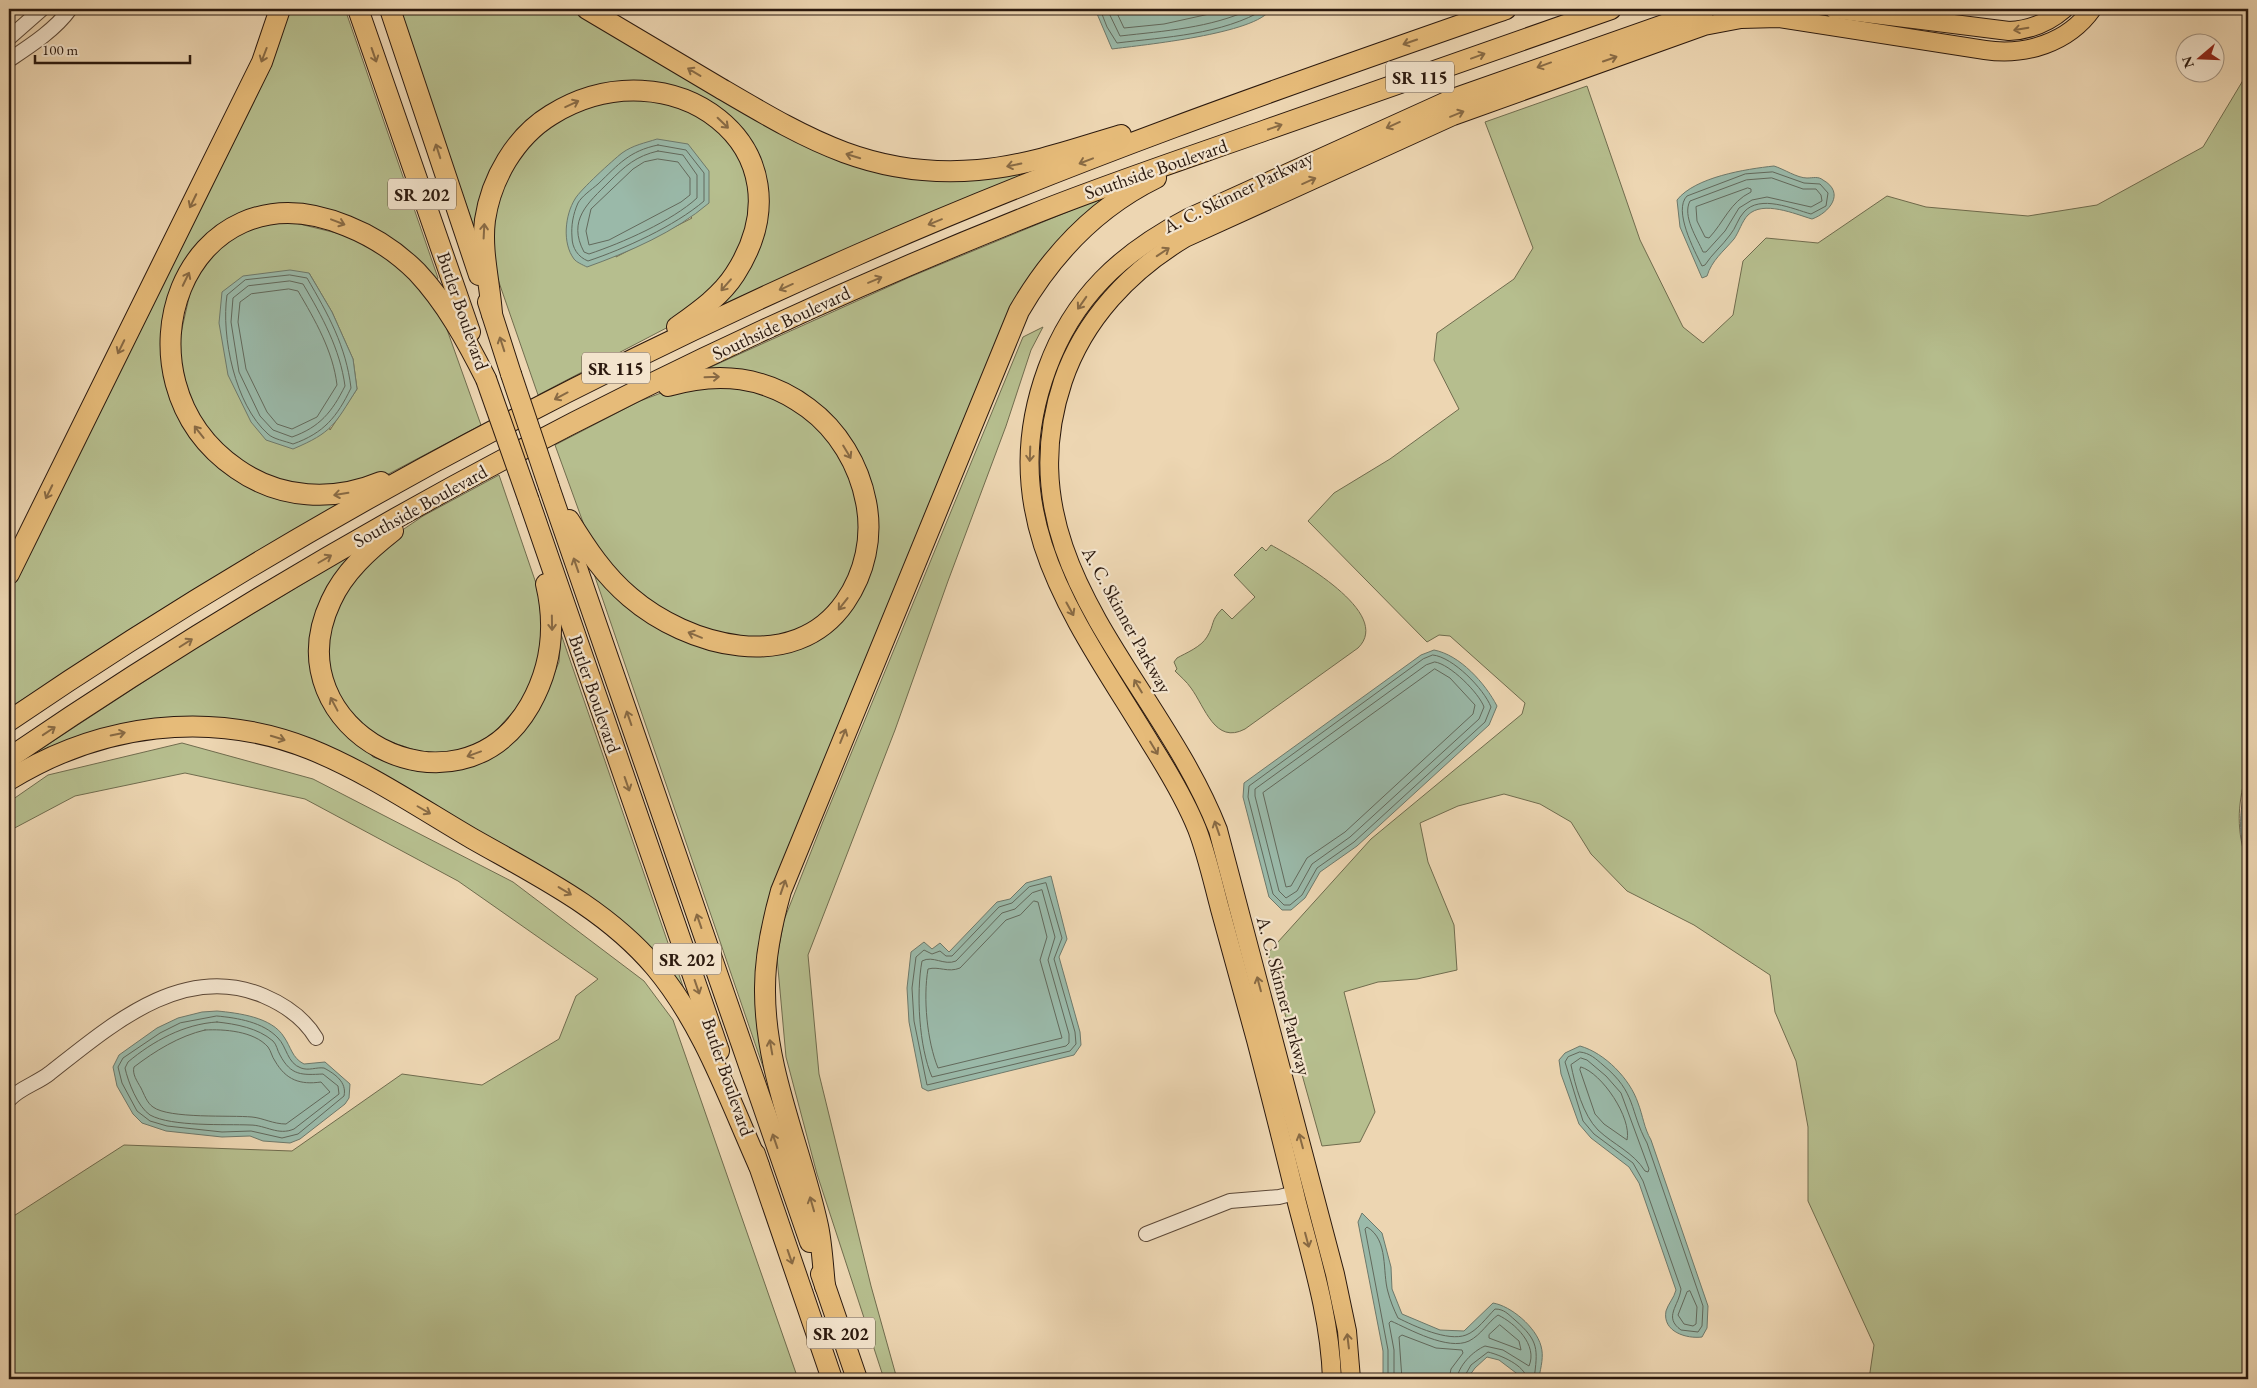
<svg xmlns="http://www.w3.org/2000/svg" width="2257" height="1388" viewBox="0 0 2257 1388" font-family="'EB Garamond',serif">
  <rect width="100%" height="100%" fill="#edd6b2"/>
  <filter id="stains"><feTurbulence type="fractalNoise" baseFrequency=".004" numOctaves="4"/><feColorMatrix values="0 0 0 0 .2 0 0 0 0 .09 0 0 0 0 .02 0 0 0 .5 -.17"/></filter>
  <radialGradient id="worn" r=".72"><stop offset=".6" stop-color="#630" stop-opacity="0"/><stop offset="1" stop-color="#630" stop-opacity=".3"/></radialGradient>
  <g fill="#b6be8e" stroke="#706c4e" fill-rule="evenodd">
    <path d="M284,9h61l93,269 -1,2 -33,-25 -79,-40 -103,15 -56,106 46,120 131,46 -75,43 -259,163v-120l101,-206z"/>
    <path d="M398,9h180l305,159 180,-9 -180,74 -170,76 49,-114 -52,-90v-3c-51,-31 -112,-24 -163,5l-71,126z"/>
    <path d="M2248,72v692c-8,34 -13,54 -4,89l4,2v524h-379l5,-34 -66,-144v-74l-12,-66 -21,-49 -5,-37 -76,-50 -67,-34 -36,-37 -20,-32 -31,-18 -36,-10 -46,12 -38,17 8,39 26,63 3,45 -40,9 -39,3 -34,10 31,120 -15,30 -38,4 -54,-193 103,-114 151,-125 3,-11 -75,-67 -11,-1 -12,7 -119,-121 26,-28 56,-34 69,-50 -25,-49 3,-27 77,-54 19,-31 -48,-126 102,-36 53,154 43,87 20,16 30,-28 10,-54 23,-23 52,5 69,-47 39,11 102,9 69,-11 106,-58z"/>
    <path d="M656,97l56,23 34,46 6,57 -23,51 -55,50 -136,71 -45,-130 -4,-31 14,-52 33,-48 53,-31zM621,154l71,64 -76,39 -15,-84z"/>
    <path d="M1118,191l-70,69 -274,639 -2,194 -179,-522 143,80 104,-36 32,-106 -55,-102 -115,-36 208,-94z"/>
    <path d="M279,219l82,20 45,32 39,53 36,101 -102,54 -60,12 -54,-10 -63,-51 -26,-75 19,-84 42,-40zM309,273l23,39 21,47 4,30 -27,41z"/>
    <path d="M1043,327l-12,23 -25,76 -58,155 -53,149 -87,225 11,119 52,212 26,93h-13l-67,-205 -31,-117 -9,-100 7,-37 38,-96 201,-487z"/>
    <path d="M704,382l78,14 55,46 26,71 -10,67 -46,49 -67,13 -69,-22 -61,-52 -26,-43 -29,-80 85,-44 21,-8z"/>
    <path d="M499,475l41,120 4,51 -17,50 -34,38 -27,15 -36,6 -66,-22 -32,-45 -6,-50 21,-54 54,-53 22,-15z"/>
    <path d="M1271,545c25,14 123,68 87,103l-113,81c-30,16 -40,-22 -54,-41 -4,-6 -11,-12 -16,-17l2,-2 -3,-7 3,-4c9,-5 24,-11 30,-21 8,-13 3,-16 15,-28l10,10 23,-22 -21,-22 28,-28 4,4z"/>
    <path d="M356,552l-40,91 46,102 11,12 39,13 15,2 36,-5 88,-86 8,-19 2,-28 125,361 -28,-36 -311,-197 -150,-40 -185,46 185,-121z"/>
    <path d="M182,743l131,36 200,103 131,99 29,39 125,359h-789v-160l115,-74 168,6 110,-77 80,11 77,-46 17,-43 22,-17 -140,-98 -153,-82 -120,-26 -110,23 -66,35v-29l39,-27z"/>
  </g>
  <g fill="#9ab9a9" stroke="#6e796b">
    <path d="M1095,9h176c-15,25 -129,36 -159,40z"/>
    <path d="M657,139l31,5 21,27v32c-34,29 -80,49 -122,64 -4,-2 -11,-5 -13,-8 -12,-16 -9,-44 1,-60 5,-9 38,-39 47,-46 11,-8 23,-10 35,-14z"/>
    <path d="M1774,166c10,3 23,12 33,12 6,0 11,-2 16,2 23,13 6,33 -11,39 -17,-5 -49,-19 -64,-4 -6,6 -9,17 -14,24 -11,13 -22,21 -27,37l-5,2 -22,-51 -3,-27c18,-23 69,-31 97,-34z"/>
    <path d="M290,270l19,3 23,39 21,47 4,30c-23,36 -24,43 -64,60l-27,-9 -15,-18 -23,-47 -9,-52 3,-31 21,-16z"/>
    <path d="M1434,650c26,5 51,33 63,56l-8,19 -132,121 -37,26 -15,26 -14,12h-9l-13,-13 -26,-100 1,-14 177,-128z"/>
    <path d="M2248,774v80c-14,-14 -5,-62 0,-80z"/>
    <path d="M1051,876l16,63 -8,18 21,75 1,13 -7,10 -146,36 -6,-3 -13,-66 -2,-34 4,-36 13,-10 8,7 8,-6 9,9 48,-50 13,-3 16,-16z"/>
    <path d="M217,1011c21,2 55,6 67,26 7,10 8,21 20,27l21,-2 25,22 -1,14 -4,6 -45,35 -10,4 -27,-2 -13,-5 -28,1 -56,-6 -24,-8 -9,-9 -16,-28 -4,-19 6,-12 38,-27 21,-10 24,-6z"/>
    <path d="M1580,1046c25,7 50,33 58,57 5,13 6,25 13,37l57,166 -1,22 -5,9c-15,2 -40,-5 -36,-26 2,-7 8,-13 10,-21l-37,-107 -10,-16 -38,-29 -12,-14 -18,-50 -2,-14 6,-7z"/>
    <path d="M1362,1213l20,20 9,34 1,22 10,25 38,16 24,1 29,-28c18,3 43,24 48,43 3,10 0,21 -2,31l-15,2 -25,-19 -12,-3 -12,11 -8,11h-84v-28l-25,-129z"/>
  </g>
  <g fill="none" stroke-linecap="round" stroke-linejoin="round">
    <g stroke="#62695c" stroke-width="1">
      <path d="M1100,9l7,18 10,16c48,-6 105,-8 148,-34"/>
      <path d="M1107,9l13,27c44,-5 91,-8 131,-27"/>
      <path d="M1115,9l9,19 40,-4 68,-15"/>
      <path d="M658,145l28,5 18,23v28c-29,25 -80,48 -116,60 -10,-4 -16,-13 -16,-24 -1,-11 1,-23 6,-34 4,-7 13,-13 20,-19 21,-20 31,-33 60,-39z"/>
      <path d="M658,151l25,4 14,20v23c-25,23 -75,45 -108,56l-5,-2c-17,-32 4,-49 25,-70 16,-16 27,-26 49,-31z"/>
      <path d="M658,159l20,3 12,16v17l-9,7 -72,38 -20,5 -3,-14 5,-22 42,-40 11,-7z"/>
      <path d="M1773,172l31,11 16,1 8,9 -2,13 -15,8c-18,-5 -51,-20 -67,-2 -6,6 -8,16 -14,23 -8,11 -18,19 -25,30l-3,1c-8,-16 -29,-56 -15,-70l58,-22z"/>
      <path d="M1772,178l31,11h13l5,6 1,6 -11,6 -44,-10 -15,3 -13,8 -14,23 -19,21h-3c-6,-14 -21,-36 -13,-51l56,-21z"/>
      <path d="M1748,188l3,1v3c-21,10 -27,30 -42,46l-4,-1 -8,-16 -1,-14z"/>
      <path d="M290,275l17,3c21,36 39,68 44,110 -14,29 -27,45 -58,56 -8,-3 -20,-5 -25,-10 -33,-29 -47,-98 -41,-139l18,-15z"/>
      <path d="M290,281l13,3c19,32 37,65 42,102 -13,26 -25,41 -53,51l-19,-7 -13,-14 -21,-44 -8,-50 2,-24 15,-12z"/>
      <path d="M289,289l9,2c17,29 35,60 39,94l-20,32 -25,12 -15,-5 -10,-12 -21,-43 -8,-47 2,-20 11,-8z"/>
      <path d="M1433,655c20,2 51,34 58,52l-6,15 -131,120 -37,26 -15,27 -12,10h-6l-11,-11 -25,-97 1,-11 174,-127z"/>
      <path d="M1435,662c15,2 44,31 49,45l-5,12 -129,118 -38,27 -15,27 -11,7 -7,-7 -24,-95v-7l171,-124z"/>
      <path d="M1435,669l15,9 25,27 -2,9 -128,118 -38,26 -16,28 -5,1 -23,-94z"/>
      <path d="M1046,883l16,55 -8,21 21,73 1,12 -6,7 -143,34 -13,-64 -2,-33 4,-31 8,-7 8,4 8,-3 6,5h6l47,-49 13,-4 17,-16z"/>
      <path d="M1042,890l13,47 -7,23 21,74v9l-3,3 -134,31c-13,-30 -16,-84 -10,-116 11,-6 22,5 34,0l46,-48 13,-4 17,-16z"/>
      <path d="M1034,901l4,1 9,35 -7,23 22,78 -124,30c-11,-27 -15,-70 -10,-99 11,-3 20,4 32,-1l46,-48 14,-5z"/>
      <path d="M217,1016c21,2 46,6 61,22 9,9 9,25 23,30 8,3 15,-1 23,0 11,6 23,14 20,28l-46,38 -16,4 -31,-7 -29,1 -55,-6 -17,-5 -13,-10 -15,-28 -4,-16 5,-9 37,-25 20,-10z"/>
      <path d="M217,1022c19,2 41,6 56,19 4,4 4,9 7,14 11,21 22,20 43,19l15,12 1,8 -45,35c-16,7 -28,-4 -44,-4 -25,-1 -78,2 -100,-10 -12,-8 -22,-33 -25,-47l3,-6c25,-21 56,-38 89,-40z"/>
      <path d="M205,1030c19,-1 49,1 63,17 3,4 4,10 7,14 11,19 25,24 46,21l9,10 -44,32c-13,0 -23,-6 -34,-7 -21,-2 -83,2 -99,-10 -6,-4 -9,-13 -12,-19 -4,-7 -9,-14 -7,-21 21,-16 45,-31 71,-37z"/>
      <path d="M1580,1052c10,1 16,7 23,13 34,28 26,45 44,78l56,163 -1,20 -4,6 -17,-2c-18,-13 -2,-24 0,-41l-38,-108 -10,-18 -39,-29 -11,-13 -18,-59 3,-5z"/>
      <path d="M1581,1058l6,2 19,16 15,17 28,76 -1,3 -3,-1c-12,-19 -31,-26 -47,-41 -15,-15 -23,-45 -27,-65z"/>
      <path d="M1581,1067c21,6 51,51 46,73l-23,-16 -9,-10 -15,-44z"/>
      <path d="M1690,1291l7,16 -1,17 -3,2 -9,-2 -6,-9 9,-23z"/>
      <path d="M1500,1325l19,16 2,9 -32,-12v-3z"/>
      <path d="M1388,1379v-29l-23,-121 2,-2c22,13 15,45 21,65 2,8 6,18 10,26 16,8 50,24 68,17 11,-4 21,-18 29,-26 9,0 13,5 20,11 24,21 23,29 19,59"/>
      <path d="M1394,1379v-29l-5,-27 2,-2c18,8 57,30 78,20 12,-6 19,-19 29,-26 17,8 40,30 31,51l-26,-16 -18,-4c-12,5 -27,20 -28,33"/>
      <path d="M1402,1379l-3,-42 3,-2 34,13 26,2 1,3 -12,16 -2,10"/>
      <path d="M1463,1379l8,-14 17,-13c12,3 37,13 39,27"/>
    </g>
    <defs>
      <g id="minor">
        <path d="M9,38l33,-29"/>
        <path d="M9,60c21,-14 46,-30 61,-51"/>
        <path d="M9,1100c10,-12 29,-17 41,-27 60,-47 133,-112 214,-77 21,9 40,22 52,42"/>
        <path d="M1146,1234l84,-33 49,-4 16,-4"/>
      </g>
      <g id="major">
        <path d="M1834,9l175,22c21,-1 40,-9 55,-22"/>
        <path d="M1332,1379c-2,-61 -20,-118 -35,-176 -13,-55 -27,-109 -41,-163 -12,-43 -24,-87 -36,-131 -7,-26 -13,-54 -23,-80 -12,-30 -29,-58 -46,-85 -73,-121 -159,-225 -104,-375 26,-72 74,-116 141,-151l265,-120 253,-89"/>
        <path d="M1351,1379l-4,-48 -12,-57 -117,-444c-60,-154 -216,-267 -155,-449 21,-62 67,-110 122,-143l268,-122 251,-90 37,-7 38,-1 206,32c40,6 83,-7 107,-41"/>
      </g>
      <g id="highway">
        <path d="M358,9l112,323"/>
        <path d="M390,9l89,266"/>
        <path d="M587,9c44,26 89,53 133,79 87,51 153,91 258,82 49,-4 96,-21 143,-35"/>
        <path d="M488,302l23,72"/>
        <path d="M492,314c-2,-31 -11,-63 -7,-94 6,-41 30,-83 66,-105 119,-74 266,32 184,159 -14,22 -37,38 -58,53"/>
        <path d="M381,482c-48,20 -101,17 -144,-13 -132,-91 -53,-311 110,-243 25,10 50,26 70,46 29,31 50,69 69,107"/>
        <path d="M549,487l261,755"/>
        <path d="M529,501l190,550"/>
        <path d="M569,520c18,29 35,55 61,77 57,49 164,79 215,5 20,-29 28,-65 21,-100 -7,-37 -28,-72 -58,-94 -43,-32 -89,-37 -140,-22"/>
        <path d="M393,531c-24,19 -49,41 -62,70 -61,129 127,229 199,104 22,-39 26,-79 16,-121"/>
        <path d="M9,574l253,-512 18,-53"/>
        <path d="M9,721c267,-182 553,-336 848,-466 212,-94 431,-170 649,-246"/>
        <path d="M9,758c319,-217 663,-400 1022,-543 77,-31 156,-57 235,-85 115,-40 230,-80 345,-121"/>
        <path d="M9,780c91,-56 200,-71 301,-31 57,23 110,59 163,90 65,37 133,70 182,128 48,57 74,132 104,199"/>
        <path d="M755,1154l77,225"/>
        <path d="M821,1274l36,105"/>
        <path d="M825,1286c-2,-19 -3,-41 -7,-60 -17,-79 -54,-156 -53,-238 0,-33 7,-65 16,-97l238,-580c33,-57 78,-104 137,-133"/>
      </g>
    </defs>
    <use href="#minor" stroke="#5c4837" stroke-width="16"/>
    <use href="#major" stroke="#2b190e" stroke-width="20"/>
    <use href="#highway" stroke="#2b190e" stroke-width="22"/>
    <use href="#minor" stroke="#f3e4cd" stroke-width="14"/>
    <use href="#major" stroke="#e6bb79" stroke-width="18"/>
    <use href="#highway" stroke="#e6bb79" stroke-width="20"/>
    <defs>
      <g id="highway-bridge">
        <path d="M511,374l38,113"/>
        <path d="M486,379l43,122"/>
      </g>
    </defs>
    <use href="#highway-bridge" stroke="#2b190e" stroke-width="22" stroke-linecap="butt"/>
    <use href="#highway-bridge" stroke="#e6bb79" stroke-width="20"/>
  </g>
  <defs><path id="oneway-shaft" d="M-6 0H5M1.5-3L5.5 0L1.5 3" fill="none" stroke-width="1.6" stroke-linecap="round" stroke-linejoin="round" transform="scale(1.25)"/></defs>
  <g stroke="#886a44">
    <use href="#oneway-shaft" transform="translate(2021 29) rotate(170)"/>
    <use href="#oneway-shaft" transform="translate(1410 42) rotate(161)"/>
    <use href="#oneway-shaft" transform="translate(264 55) rotate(111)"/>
    <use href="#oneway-shaft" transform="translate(374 55) rotate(71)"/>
    <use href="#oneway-shaft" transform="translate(1478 56) rotate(-20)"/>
    <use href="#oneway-shaft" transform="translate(1610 59) rotate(-19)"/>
    <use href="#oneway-shaft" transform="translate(1544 65) rotate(160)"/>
    <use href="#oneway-shaft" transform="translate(694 72) rotate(-149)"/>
    <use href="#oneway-shaft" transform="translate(572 104) rotate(-25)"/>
    <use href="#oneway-shaft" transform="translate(1457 114) rotate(-22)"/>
    <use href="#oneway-shaft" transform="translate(723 123) rotate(44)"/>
    <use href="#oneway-shaft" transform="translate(1393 125) rotate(156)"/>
    <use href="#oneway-shaft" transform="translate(1275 127) rotate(-19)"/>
    <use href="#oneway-shaft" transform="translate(438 151) rotate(-108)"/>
    <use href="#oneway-shaft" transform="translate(853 156) rotate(-163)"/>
    <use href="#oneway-shaft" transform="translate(1086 161) rotate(159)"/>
    <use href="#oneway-shaft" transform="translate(1014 165) rotate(169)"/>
    <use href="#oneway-shaft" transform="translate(1309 181) rotate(-24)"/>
    <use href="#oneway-shaft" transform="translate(193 201) rotate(116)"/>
    <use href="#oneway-shaft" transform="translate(338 222) rotate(21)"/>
    <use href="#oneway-shaft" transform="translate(935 222) rotate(158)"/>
    <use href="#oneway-shaft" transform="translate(484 231) rotate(-87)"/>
    <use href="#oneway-shaft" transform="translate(1163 252) rotate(-34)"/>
    <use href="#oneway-shaft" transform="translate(186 279) rotate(-64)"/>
    <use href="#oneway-shaft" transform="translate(875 280) rotate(-23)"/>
    <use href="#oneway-shaft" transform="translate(726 285) rotate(131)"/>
    <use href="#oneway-shaft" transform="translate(786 287) rotate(156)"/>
    <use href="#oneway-shaft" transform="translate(1082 303) rotate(125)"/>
    <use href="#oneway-shaft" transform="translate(502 344) rotate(-108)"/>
    <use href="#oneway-shaft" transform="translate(121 347) rotate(116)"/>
    <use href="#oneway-shaft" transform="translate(712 377) rotate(-2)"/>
    <use href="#oneway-shaft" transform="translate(561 396) rotate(152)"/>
    <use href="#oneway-shaft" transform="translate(199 432) rotate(-128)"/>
    <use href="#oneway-shaft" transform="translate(847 452) rotate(59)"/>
    <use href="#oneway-shaft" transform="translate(1030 454) rotate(92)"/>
    <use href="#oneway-shaft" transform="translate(49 492) rotate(116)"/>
    <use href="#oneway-shaft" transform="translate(341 494) rotate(171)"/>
    <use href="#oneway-shaft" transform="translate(325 559) rotate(-30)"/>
    <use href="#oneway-shaft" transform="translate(576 565) rotate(-109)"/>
    <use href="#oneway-shaft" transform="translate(843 604) rotate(128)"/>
    <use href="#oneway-shaft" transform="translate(1070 609) rotate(61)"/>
    <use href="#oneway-shaft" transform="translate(552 623) rotate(89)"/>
    <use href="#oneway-shaft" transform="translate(695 635) rotate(-158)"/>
    <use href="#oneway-shaft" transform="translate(186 643) rotate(-32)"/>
    <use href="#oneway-shaft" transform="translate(1138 686) rotate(-121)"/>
    <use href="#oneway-shaft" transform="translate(334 704) rotate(-118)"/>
    <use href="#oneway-shaft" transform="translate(629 718) rotate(-109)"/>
    <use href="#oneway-shaft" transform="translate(49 731) rotate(-34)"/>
    <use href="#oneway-shaft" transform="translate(118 734) rotate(-12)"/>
    <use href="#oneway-shaft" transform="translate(843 736) rotate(-68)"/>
    <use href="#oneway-shaft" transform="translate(278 738) rotate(17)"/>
    <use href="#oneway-shaft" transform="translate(1154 748) rotate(59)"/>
    <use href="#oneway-shaft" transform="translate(474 754) rotate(160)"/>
    <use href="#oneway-shaft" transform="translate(627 784) rotate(71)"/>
    <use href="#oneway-shaft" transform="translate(424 810) rotate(30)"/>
    <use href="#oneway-shaft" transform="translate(1217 828) rotate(-109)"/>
    <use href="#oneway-shaft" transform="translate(783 887) rotate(-71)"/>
    <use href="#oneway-shaft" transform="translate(565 891) rotate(31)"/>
    <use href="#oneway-shaft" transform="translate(699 921) rotate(-109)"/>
    <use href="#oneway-shaft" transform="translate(1259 984) rotate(-105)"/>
    <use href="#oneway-shaft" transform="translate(697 987) rotate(71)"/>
    <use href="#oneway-shaft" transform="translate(771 1047) rotate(-100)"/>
    <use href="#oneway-shaft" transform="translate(775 1141) rotate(-109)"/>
    <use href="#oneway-shaft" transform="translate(1301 1141) rotate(-105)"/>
    <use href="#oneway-shaft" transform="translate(812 1204) rotate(-106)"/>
    <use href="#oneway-shaft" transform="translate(1307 1240) rotate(75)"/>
    <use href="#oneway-shaft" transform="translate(790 1257) rotate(71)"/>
    <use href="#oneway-shaft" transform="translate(1348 1341) rotate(-97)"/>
  </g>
  <g text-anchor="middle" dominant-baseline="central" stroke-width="4.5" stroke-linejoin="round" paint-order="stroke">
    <g fill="#f3e4cd" stroke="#675647" stroke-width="1">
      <rect x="1386" y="61.5" width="68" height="31" rx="4"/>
      <rect x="388" y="178.5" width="68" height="31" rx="4"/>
      <rect x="582" y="352.5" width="68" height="31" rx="4"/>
      <rect x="653" y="943.5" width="68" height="31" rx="4"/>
      <rect x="807" y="1317.5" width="68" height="31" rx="4"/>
    </g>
    <g font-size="18" font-weight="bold" fill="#2b190e">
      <text x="1420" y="77">SR 115</text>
      <text x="422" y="194">SR 202</text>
      <text x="616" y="368">SR 115</text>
      <text x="687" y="959">SR 202</text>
      <text x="841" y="1333">SR 202</text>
    </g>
    <g font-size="19" fill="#2b190e" stroke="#f3e4cd">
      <text transform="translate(1156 169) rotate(-19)">Southside Boulevard</text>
      <text transform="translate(1238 192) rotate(-26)">A. C. Skinner Parkway</text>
      <text transform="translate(463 311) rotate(71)">Butler Boulevard</text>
      <text transform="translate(781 323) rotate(-25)">Southside Boulevard</text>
      <text transform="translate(420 506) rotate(-29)">Southside Boulevard</text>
      <text transform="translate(1127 620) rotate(61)">A. C. Skinner Parkway</text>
      <text transform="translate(595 694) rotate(71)">Butler Boulevard</text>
      <text transform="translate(1284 996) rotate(75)">A. C. Skinner Parkway</text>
      <text transform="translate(728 1077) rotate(71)">Butler Boulevard</text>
    </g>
  </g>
  <rect width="2257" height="1388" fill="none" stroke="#edd6b2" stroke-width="30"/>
  <rect x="10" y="10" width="2237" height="1368" fill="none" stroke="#2b190e" stroke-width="2.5"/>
  <rect x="15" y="15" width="2227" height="1358" fill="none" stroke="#2b190e"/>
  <g transform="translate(2200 58) rotate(251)"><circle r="24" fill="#f3e4cd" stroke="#a39381"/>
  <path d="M0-4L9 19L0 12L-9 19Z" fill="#8f2418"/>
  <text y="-8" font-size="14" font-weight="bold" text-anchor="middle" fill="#2b190e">N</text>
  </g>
  <path d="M35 55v8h155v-8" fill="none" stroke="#2b190e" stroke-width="2.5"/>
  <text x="42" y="55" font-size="15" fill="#2b190e" stroke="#f3e4cd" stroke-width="4" paint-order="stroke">100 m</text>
  <rect width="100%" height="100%" filter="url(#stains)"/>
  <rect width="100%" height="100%" fill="url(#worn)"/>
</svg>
